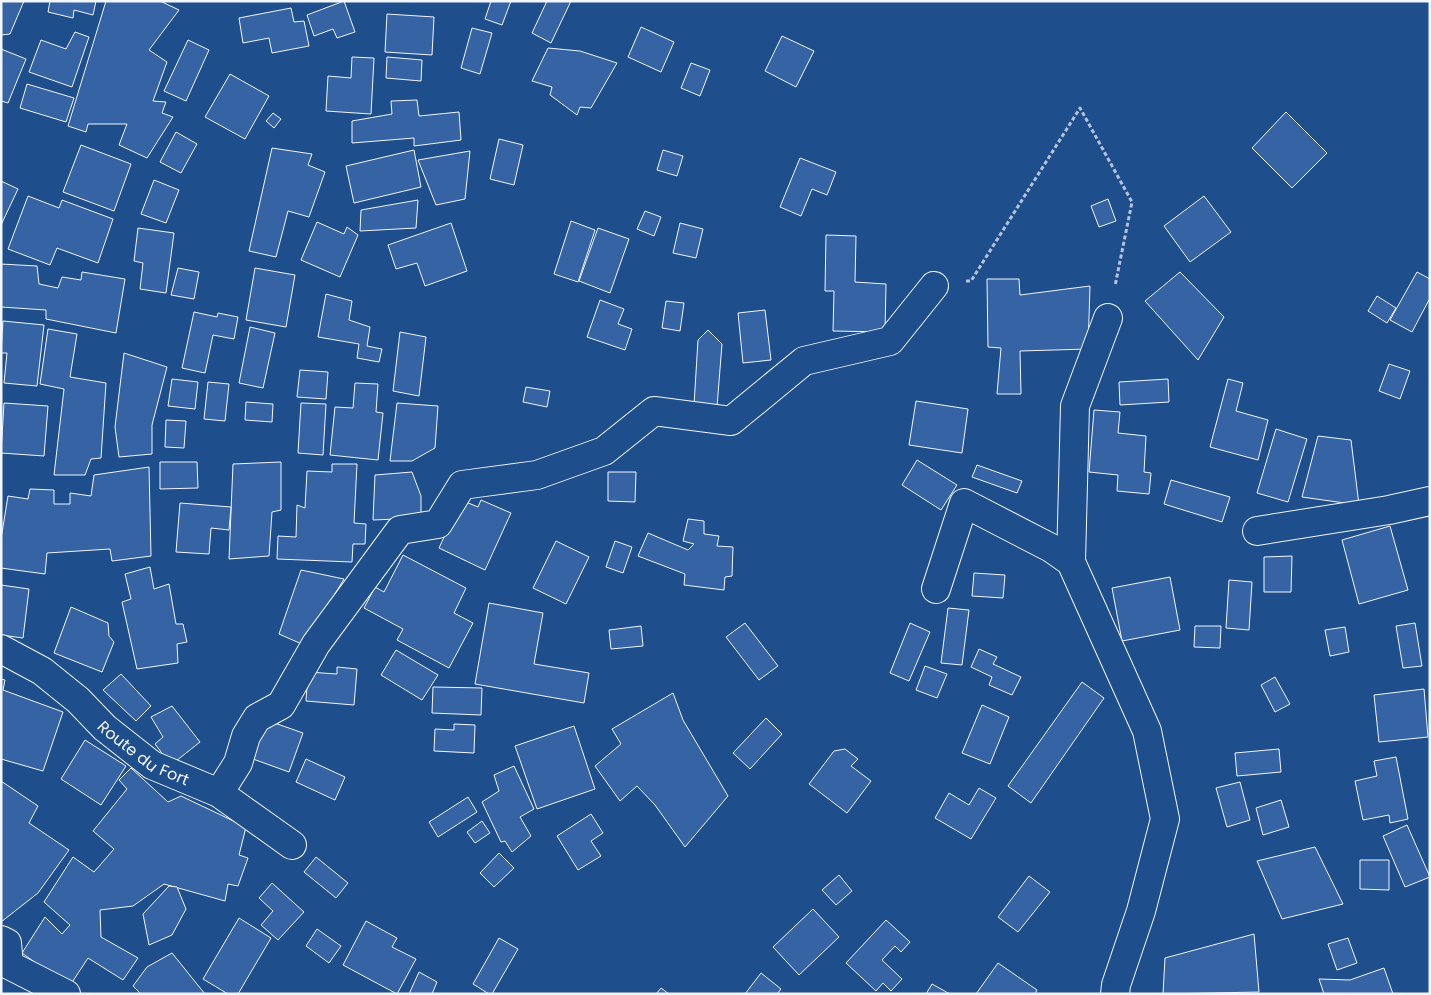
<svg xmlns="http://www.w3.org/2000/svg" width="1431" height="995" viewBox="0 0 1431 995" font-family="Poppins,sans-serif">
  <rect width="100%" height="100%" fill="#1f4e8c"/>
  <g fill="#3563a3" stroke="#f2f6ff">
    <path d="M1,1h23l-14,33 -9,1z"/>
    <path d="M50,1h46l-3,14 -19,-5 -1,8 -25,-6z"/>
    <path d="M106,1h54l19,9 -30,40 18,12 -14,39 13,1 -4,11 11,4 -26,41 -28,-13 8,-21h-39l-2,8 -18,-6z"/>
    <path d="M344,1l11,31 -18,6 -4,-9 -19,7 -7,-21z"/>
    <path d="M491,1h20l-9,24 -17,-6z"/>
    <path d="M547,1h24l-20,42 -19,-10z"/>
    <path d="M291,8l3,14 10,-1 5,25 -37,7 -3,-15 -26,5 -4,-25z"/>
    <path d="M387,14l47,3 -2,38 -47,-3z"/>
    <path d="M641,27l33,15 -13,30 -33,-15z"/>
    <path d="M472,28l20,5 -12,41 -19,-6z"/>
    <path d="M75,32l14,5 -17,50 -43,-15 12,-32 25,9z"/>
    <path d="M782,36l32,15 -18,36 -31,-16z"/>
    <path d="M188,40l21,10 -23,51 -22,-10z"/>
    <path d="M548,48l32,3 37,12 -26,45 -11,-1 -3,8 -27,-20 2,-8 -20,-6z"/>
    <path d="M1,49l25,10 -18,44 -7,-2z"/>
    <path d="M352,57l22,1 -3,56 -45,-3 2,-35 23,2z"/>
    <path d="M387,57l35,3 -1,21 -35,-3z"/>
    <path d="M691,63l19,7 -10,26 -19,-8z"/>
    <path d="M230,74l39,22 -24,43 -40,-22z"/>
    <path d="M27,84l47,14 -8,24 -46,-14z"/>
    <path d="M417,100l2,16 40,-4 2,28 -47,6v-8l-62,5v-22l40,-7 -1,-13z"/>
    <path d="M1286,112l41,41 -35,35 -40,-40z"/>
    <path d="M273,113l8,6 -7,9 -8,-7z"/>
    <path d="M176,132l21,12 -16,29 -21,-11z"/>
    <path d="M499,139l24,6 -9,40 -24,-6z"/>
    <path d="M81,145l50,19 -17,47 -51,-19z"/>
    <path d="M272,148l40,6 -4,11 17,7 -16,45 -21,-6 -12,46 -27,-6z"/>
    <path d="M414,150l7,37 -67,16 -8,-37z"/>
    <path d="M663,150l20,6 -6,20 -20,-6z"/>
    <path d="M470,151l-5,48 -29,6 -18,-45z"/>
    <path d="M800,158l36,14 -9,23 -15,-6 -11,27 -21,-9z"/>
    <path d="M154,180l25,10 -13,33 -25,-9z"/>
    <path d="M1,181l17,8 -17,36z"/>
    <path d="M28,196l31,12 3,-8 51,19 -15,44 -41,-15 -7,17 -42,-16z"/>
    <path d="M1204,196l27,36 -41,30 -26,-36z"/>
    <path d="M1108,199l8,22 -17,6 -8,-21z"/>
    <path d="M418,200l-2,28 -56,3 1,-21z"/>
    <path d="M645,211l16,6 -7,19 -17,-7z"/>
    <path d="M571,221l24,9 -17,52 -24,-8z"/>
    <path d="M317,222l27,12 3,-7 11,8 -18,42 -39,-17z"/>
    <path d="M451,223l16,48 -42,15 -8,-23 -21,6 -8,-24z"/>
    <path d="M680,223l23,6 -7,29 -23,-5z"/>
    <path d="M138,228l36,5 -8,60 -26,-4 3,-26 -9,-2z"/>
    <path d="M598,228l31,11 -19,54 -31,-12z"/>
    <path d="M826,235l30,1 -1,46 31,2 -1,48 -52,-1 1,-40h-9z"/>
    <path d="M1,264l36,2 2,18 19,4 4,-11 19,3 1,-8 43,7 -9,54 -70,-14v-9l-45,-3z"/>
    <path d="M178,268l21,4 -5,27 -23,-4z"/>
    <path d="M255,268l40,7 -9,52 -40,-7z"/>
    <path d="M1180,272l44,45 -26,43 -53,-59z"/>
    <path d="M1417,272l13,7v19l-18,34 -22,-12z"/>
    <path d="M987,279h32l1,16 70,-9 -2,63 -68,2 1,43h-24l4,-46 -13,-1z"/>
    <path d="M326,294l26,7 -3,19 21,7 -3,19 15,3 -3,13 -22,-4 2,-14 -41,-7z"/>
    <path d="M1377,296l19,12 -9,15 -19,-12z"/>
    <path d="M600,300l24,9 -6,15 14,5 -7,21 -38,-13z"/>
    <path d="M666,301l18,2 -4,28 -18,-3z"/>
    <path d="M765,310l6,50 -28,3 -5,-50z"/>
    <path d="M194,312l23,5 1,-4 20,4 -4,22 -21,-4 -8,38 -23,-5z"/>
    <path d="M3,321l41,4 -7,61 -33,-3 3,-30h-6z"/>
    <path d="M250,327l25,6 -12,55 -24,-5z"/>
    <path d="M48,329l29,5 -7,43 36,6 -5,75 -10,1 -6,16h-31l10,-86 -24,-5z"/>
    <path d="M708,330l14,14 -5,63 -23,-2 4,-65z"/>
    <path d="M400,332l26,5 -7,59 -26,-5z"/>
    <path d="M124,353l43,14 -15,58v29l-33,3 -4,-30z"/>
    <path d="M1389,364l21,7 -10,28 -21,-8z"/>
    <path d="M300,370l28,2 -2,27 -29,-2z"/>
    <path d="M172,379l26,3 -3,27 -27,-3z"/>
    <path d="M1168,379l1,23 -49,3 -1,-23z"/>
    <path d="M1228,379l15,4 -7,28 32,9 -10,40 -48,-13z"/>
    <path d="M208,382l21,2 -4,37 -21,-2z"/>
    <path d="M355,383l23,1 -2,28 7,1 -5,47 -48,-5 5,-48 18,1z"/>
    <path d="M526,387l24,4 -3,16 -24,-5z"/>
    <path d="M916,401l52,8 -6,44 -53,-8z"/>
    <path d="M246,402l27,2 -1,18 -27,-2z"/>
    <path d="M4,403l44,3 -4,50 -43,-3z"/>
    <path d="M301,403l25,1 -3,51 -25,-2z"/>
    <path d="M397,403l41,3 -3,42 -23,13h-22z"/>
    <path d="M1094,410l26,2 -2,21 28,3 -2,36 7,1 -2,21 -32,-3 1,-16 -29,-3z"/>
    <path d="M166,420l20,1 -2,27 -19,-1z"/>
    <path d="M1276,429l31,10 -19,63 -31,-9z"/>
    <path d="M1318,436l33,4 8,65 -57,-8z"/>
    <path d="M917,460l40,25 -16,25 -39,-25z"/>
    <path d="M160,462h37l1,26 -38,1z"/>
    <path d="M281,462v48l-9,2 -3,44 -40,3 4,-95z"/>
    <path d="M332,464h25l-3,59 12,1 -1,20h-12l-1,18 -75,-3 1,-23 18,1 1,-32 8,3 2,-37 25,1z"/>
    <path d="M977,465l45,16 -5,12 -45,-16z"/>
    <path d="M149,467l2,89 -39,5 -2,-12 -63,4 -2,21 -44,-6v-29l7,-43 20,3 2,-10 24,1v14h16v-11l21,3 3,-21z"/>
    <path d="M412,472l9,24v22l-48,2 2,-45z"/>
    <path d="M608,472h28l-1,30 -27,-1z"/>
    <path d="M1171,480l59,17 -8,25 -58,-18z"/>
    <path d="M461,500l17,7 3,-7 30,13 -26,57 -46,-22z"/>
    <path d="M180,503l51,4 -2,23 -18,-2 -2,26 -33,-2z"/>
    <path d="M688,519l16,2v13l15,2 -2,10 16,1 -1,29 -7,1 -1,13 -40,-5 1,-11 -47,-18 10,-23 40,17 6,-6 -11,-3z"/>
    <path d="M1390,526l18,64 -49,14 -17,-64z"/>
    <path d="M556,541l33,16 -23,47 -33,-16z"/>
    <path d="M615,541l17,6 -9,26 -17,-6z"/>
    <path d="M403,555l63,33 -12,25 19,10 -24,45 -52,-28 6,-11 -39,-21 11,-21 9,5z"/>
    <path d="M1292,556l-1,36h-27v-35z"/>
    <path d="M150,567l4,22 15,-5 7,40h7l4,18 -10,2 1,19 -41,6 -15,-67 9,-3 -6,-25z"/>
    <path d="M301,570l43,9 -40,66 -25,-11z"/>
    <path d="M974,573l31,2 -2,23 -31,-2z"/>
    <path d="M1170,577l10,53 -58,11 -10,-53z"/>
    <path d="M1229,580l23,2 -3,48 -23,-2z"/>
    <path d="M1,585l28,4 -6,49 -22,-3z"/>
    <path d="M489,603l54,10 -9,51 55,9 -5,30 -109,-19z"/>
    <path d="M71,607l37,16 1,13 5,6 -12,30 -48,-19z"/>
    <path d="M948,608l21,2 -7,55 -21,-2z"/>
    <path d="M745,623l33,43 -19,14 -33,-43z"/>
    <path d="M910,623l20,9 -21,49 -19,-8z"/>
    <path d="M1415,623l7,43 -19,2 -7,-42z"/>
    <path d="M641,626l2,20 -32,3 -2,-19z"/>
    <path d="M1195,626h26l-1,22 -26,-1z"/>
    <path d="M1345,627l4,25 -19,4 -5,-26z"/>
    <path d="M979,649l18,8 -4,7 28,13 -9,18 -23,-10 3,-8 -21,-10z"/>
    <path d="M396,650l42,25 -16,25 -41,-25z"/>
    <path d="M925,666l22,8 -10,24 -21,-8z"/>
    <path d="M337,667l20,2 -3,36 -48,-4 2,-29 29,2z"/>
    <path d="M121,674l30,32 -15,15 -33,-31z"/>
    <path d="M1275,677l15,27 -15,8 -14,-27z"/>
    <path d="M1,679l4,1 -2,10 60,22 -20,59 -42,-12z"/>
    <path d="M1082,682l22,16 -73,105 -23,-17z"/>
    <path d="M433,687l49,1 -1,27 -49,-2z"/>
    <path d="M1424,689l4,48 -49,5 -5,-47z"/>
    <path d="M673,693l10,27 45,76 -43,51 -30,-42 -18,-19 -17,15 -25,-35 26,-22 -9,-15z"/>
    <path d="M982,705l27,12 -19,47 -28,-11z"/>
    <path d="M172,706l28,36 -29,23 -16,-21 8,-7 -12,-20z"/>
    <path d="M766,718l16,16 -32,35 -17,-16z"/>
    <path d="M266,720l37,13 -14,39 -36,-13 1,-18z"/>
    <path d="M454,724l21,1 -1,28 -40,-2 1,-22 19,1z"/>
    <path d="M574,726l21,63 -58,20 -22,-63z"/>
    <path d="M85,740l41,26 -25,39 -40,-26z"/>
    <path d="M845,749l13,10 -7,7 20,15 -24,32 -38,-29 25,-33z"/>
    <path d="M1279,749l2,23 -44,4 -2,-23z"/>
    <path d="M1396,757l12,62 -18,4 -1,-8 -26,5 -8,-39 22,-5 -3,-15z"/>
    <path d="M306,759l39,18 -10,23 -39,-18z"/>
    <path d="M514,766l20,43 -14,8 11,19 -19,16 -7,-11 -4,1 -19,-40 17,-11 -5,-16z"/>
    <path d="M131,768l37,34 13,-6 65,31 -7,28 9,3 -10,28 -10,-2 -3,17 -61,-17 -31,22 -33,4 1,27 37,21 -15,22 -35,-22 -19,29 -47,-34 23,-36 17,17 8,-9 -26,-23 29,-45 21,15 20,-23 -21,-18 34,-42 -8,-9z"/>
    <path d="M1,781l37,25 -9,17 40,27 -31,43 -37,29z"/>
    <path d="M1240,782l10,38 -23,7 -11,-39z"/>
    <path d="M979,788l17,10 -25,41 -36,-21 14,-25 20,12z"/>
    <path d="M468,797l9,15 -39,25 -9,-15z"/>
    <path d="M1281,800l8,27 -26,8 -7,-27z"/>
    <path d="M591,814l12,19 -12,8 10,15 -23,14 -21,-34z"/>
    <path d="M482,821l8,12 -15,10 -8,-11z"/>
    <path d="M1407,825l23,52 -25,10 -22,-51z"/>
    <path d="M1315,847l28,57 -61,15 -25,-58z"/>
    <path d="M499,853l15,15 -20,19 -14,-14z"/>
    <path d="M316,857l32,26 -12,15 -32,-26z"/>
    <path d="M1360,860h29v30l-29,-1z"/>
    <path d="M839,875l13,16 -16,14 -14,-15z"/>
    <path d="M1029,876l21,16 -32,40 -20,-15z"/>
    <path d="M272,883l32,29 -26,28 -17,-15 12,-14 -14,-13z"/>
    <path d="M169,886l8,1 9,22 -14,26 -23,10 -6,-31z"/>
    <path d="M813,909l26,28 -40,38 -26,-28z"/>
    <path d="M239,918l32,20 -33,56h-10l-25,-15z"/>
    <path d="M886,920l24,22 -9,10 -6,-6 -13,14 20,19 -11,12 -8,-8 -7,8 -30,-28z"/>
    <path d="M366,921l31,17 -5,9 24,12 -19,35 -54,-29z"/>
    <path d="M317,929l24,17 -12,17 -23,-17z"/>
    <path d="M1254,934l5,58 -96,2 2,-36z"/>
    <path d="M499,938l19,11 -26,45h-3l-16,-10z"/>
    <path d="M1348,938l9,25 -20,7 -9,-26z"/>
    <path d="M172,953l33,41h-64l-8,-8 14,-19z"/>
    <path d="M998,963l39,27 -2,4h-59z"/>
    <path d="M1384,968l9,26h-69l-5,-15 31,1z"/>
    <path d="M419,972l18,10 -5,12h-23z"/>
    <path d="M761,973l20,16 -4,5h-32z"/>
    <path d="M932,984l18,10h-24z"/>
    <path d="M661,988l8,6h-13z"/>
  </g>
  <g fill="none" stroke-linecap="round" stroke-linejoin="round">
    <defs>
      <g id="street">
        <path d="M1257,531l132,-21 41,-9"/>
        <path d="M1071,562l4,-156 33,-88"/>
        <path d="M936,589l28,-86 87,45 20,14 76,169 18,88 -24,92 -25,74 -1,9"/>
        <path id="s1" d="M1,649l41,22 36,29 27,28 47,37 67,28 73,52"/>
        <path d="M219,793l19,-30 8,-27 11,-18 24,-13 35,-61 84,-114 38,-6 24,-39 75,-10 67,-24 50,-40 77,10 73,-60 86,-20 44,-55"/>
        <path d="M1,940l6,3 2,22 57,29"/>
      </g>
    </defs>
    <use href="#street" stroke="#f2f6ff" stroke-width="30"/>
    <path stroke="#b3c4dc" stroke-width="3" stroke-dasharray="4 2.5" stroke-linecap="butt" d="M966,281h5l109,-173 52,94 -17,84"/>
    <use href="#street" stroke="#1f4e8c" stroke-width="28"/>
  </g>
  <g text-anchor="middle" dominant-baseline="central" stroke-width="4" stroke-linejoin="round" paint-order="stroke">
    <g font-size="16" fill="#f2f6ff" stroke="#1f4e8c">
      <text stroke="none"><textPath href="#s1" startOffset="178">Route du Fort</textPath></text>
    </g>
  </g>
  <rect width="1431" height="995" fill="none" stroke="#f2f6ff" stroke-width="5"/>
</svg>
